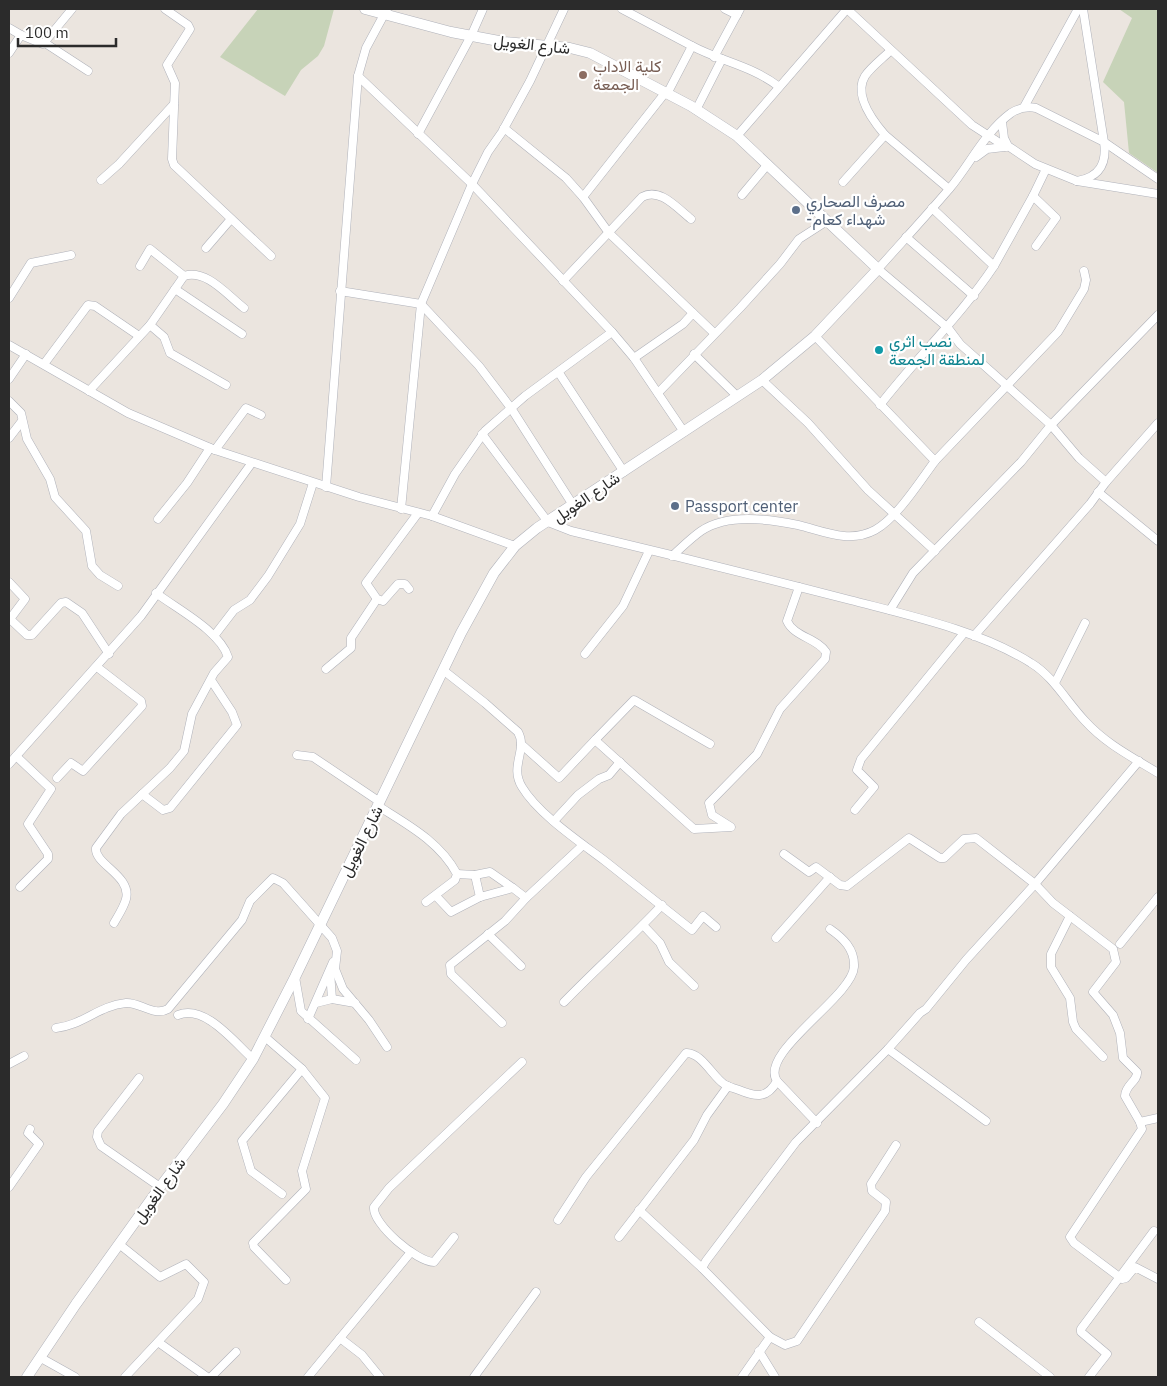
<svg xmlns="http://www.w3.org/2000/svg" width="1167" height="1386" viewBox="0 0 1167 1386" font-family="'IBM Plex Sans',Vazirmatn,sans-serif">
  <rect width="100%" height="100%" fill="#ebe5df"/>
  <g fill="#c7d3b8">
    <path d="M258,9h76l-10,37 -6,10 -17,14 -16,26 -65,-39z"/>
    <path d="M1119,9h39v164l-29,-20 -5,-51 -21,-20 29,-64z"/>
  </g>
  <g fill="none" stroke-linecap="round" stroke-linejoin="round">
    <defs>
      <g id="minor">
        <path d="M165,9l23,16 2,4 -23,36 8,18 -3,76 2,6 97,91"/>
        <path d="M622,9l70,37 -25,48"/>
        <path d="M725,9l12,6"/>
        <path d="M1083,9l21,133 54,37"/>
        <path d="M9,28l12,7"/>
        <path d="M45,43l43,28"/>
        <path d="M692,46c28,15 60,20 86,40"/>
        <path d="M9,53l12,-18 22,9 29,-35"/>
        <path d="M714,57l26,-48"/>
        <path d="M358,76l114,108 140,148 22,26 50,74"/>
        <path d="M1024,107l54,-98"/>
        <path d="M696,110l26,-51"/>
        <path d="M1002,122l2,16 4,8 27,18 42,17 81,13"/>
        <path d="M504,128l62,50 17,19 26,36 84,80"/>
        <path d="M418,134l53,-98 12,-27"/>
        <path d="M885,135c-12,-14 -32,-40 -20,-59 6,-9 17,-17 25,-25"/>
        <path d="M737,136l110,-127 125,116 34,22"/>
        <path d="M976,157l11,-8 17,-2"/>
        <path d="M101,180l18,-16 55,-60"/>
        <path d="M843,182l42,-47 64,54"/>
        <path d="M742,195l26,-31"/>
        <path d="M1033,196l13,-27"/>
        <path d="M583,197l82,-104"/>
        <path d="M932,208l62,58 39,-70 23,22 -20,28"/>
        <path d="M906,237l68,59"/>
        <path d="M206,248l25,-29"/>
        <path d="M184,276c23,-7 43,19 60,32"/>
        <path d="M563,281l79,-84c18,-10 35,11 49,22"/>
        <path d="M175,289l67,45"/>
        <path d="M340,291l81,13 58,62 32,42 62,97"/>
        <path d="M9,298l22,-35 40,-8"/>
        <path d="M150,325l14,12 6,16 56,32"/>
        <path d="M815,336l120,125 123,-129 26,-43 2,-9 -2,-9"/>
        <path d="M9,345l119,68 87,37 144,47 73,19 83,30"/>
        <path d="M694,354l43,42"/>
        <path d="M634,358l49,-34 10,-11 21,20"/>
        <path d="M44,364l44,-59 7,1 44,30"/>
        <path d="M559,373l65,99"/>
        <path d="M9,379l17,-25"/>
        <path d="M762,380l46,43 60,67 67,61"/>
        <path d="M89,391l61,-66 34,-49 -34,-27 -10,17"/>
        <path d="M658,393l82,-85 40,-44 19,-25 28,-18"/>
        <path d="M9,401l12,12 6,26 23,40 5,18 31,34 6,35 8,9 18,11"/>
        <path d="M880,405c38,-49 80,-88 114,-139"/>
        <path d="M482,434l66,88 23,9c93,22 186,45 279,69 57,15 131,31 181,63 23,14 35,38 54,58 21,23 47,36 73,52"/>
        <path d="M9,438l13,-17"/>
        <path d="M215,450l31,-42 15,7"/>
        <path d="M1106,482l52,-59"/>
        <path d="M326,487l32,-411 8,-28 21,-39"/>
        <path d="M1098,492l60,49"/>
        <path d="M401,509l20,-205 51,-120 16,-32 14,-20 28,-51 34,-72"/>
        <path d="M432,516l23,-42 30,-43 40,-35 87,-64"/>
        <path d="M158,519l29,-36 23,-35"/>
        <path d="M672,556c9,-8 19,-18 29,-25 27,-18 67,-12 97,-6 25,6 51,19 77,5 22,-12 45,-49 60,-69"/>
        <path d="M9,582l16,17 -15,20 17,16h5l29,-32 5,-1 16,11 27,41"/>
        <path d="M409,589l-4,-5h-7l-15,17 -6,-2 -11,-16 52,-70"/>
        <path d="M890,610l23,-37 108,-111 30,-37 107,-110"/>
        <path d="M214,636l20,-26 16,-10 18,-24 32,-52 13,-41"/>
        <path d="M974,636l116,-132 16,-22 -27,-24 -28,-33 -91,-81 -12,-16 -70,-59c24,-27 49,-54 72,-81 20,-24 35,-56 61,-75 8,-5 15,-7 25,-5l68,34c3,21 -4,35 -27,39"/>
        <path d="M585,654l38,-48 26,-55"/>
        <path d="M326,669l25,-21v-10l26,-39"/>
        <path d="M443,670l42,33 33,29c10,18 -9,34 4,55 16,27 58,55 83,74 29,23 58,46 87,69l11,-14 13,11"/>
        <path d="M1055,683l30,-60"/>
        <path d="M595,740l39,-40 76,44"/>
        <path d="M521,744l38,34 36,-38 99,89 37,-2 -19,-12 -3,-12 48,-49 23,-45 45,-50 1,-7c-9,-14 -32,-15 -39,-31l12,-34"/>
        <path d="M297,755l16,2 67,45"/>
        <path d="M16,756l35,33 -23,35 20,30v5l-28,28"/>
        <path d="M9,764l132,-148 110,-152"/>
        <path d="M57,778l14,-15 12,8 59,-65 -1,-5 -44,-34"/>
        <path d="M142,794l21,16 7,-2 67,-83 -5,-13 -21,-32"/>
        <path d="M378,806c30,19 62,36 79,68l-2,6 -29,22"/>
        <path d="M855,810l19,-23 -17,-17 4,-11 103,-126"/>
        <path d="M554,821l24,-26 21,-16 10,-4 11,-13"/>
        <path d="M784,854l25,18 7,-5 24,18 7,1 62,-48 31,20h4l20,-19 12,-1 59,46 18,19 60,46 3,13 -23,30 20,23 7,18 3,25 14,14c1,9 -12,13 -12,24l15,26 2,7 -72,108 4,6 48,36 4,-1 9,-11 23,12"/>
        <path d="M457,874l18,1"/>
        <path d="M436,896l15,16 29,-15 33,-9 13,10"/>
        <path d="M480,897l-5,-22 15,-3 23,16"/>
        <path d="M1070,916l-19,38v13l19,31 3,24 3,7 27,28"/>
        <path d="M114,923c4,-7 10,-16 12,-24 6,-23 -32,-35 -30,-51l25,-34 49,-46 14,-17 8,-37 22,-41 14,-16c-8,-26 -51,-48 -72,-64"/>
        <path d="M643,925l17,18 9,19 25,24"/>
        <path d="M488,934l33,32"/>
        <path d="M776,938l54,-61"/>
        <path d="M1120,944l38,-47"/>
        <path d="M330,971l2,28"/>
        <path d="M295,977l6,34 55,49"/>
        <path d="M564,1002c32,-33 66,-63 98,-97"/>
        <path d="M316,1003l16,-4 23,4"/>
        <path d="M178,1015c27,-11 56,27 75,44"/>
        <path d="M308,1019l25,-57"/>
        <path d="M502,1023l-51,-49 -1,-9 55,-44 21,-23 57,-53"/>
        <path d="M56,1028c27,-3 42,-22 70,-25 14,-1 28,14 42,6l74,-89 8,-19 23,-23 10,5 49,55 5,13 -2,18 8,20 26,31 18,27"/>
        <path d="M265,1037l37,32 23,29 -23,73 4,18 -53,54 1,4 32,33"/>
        <path d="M888,1049l98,72"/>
        <path d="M9,1064l15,-8"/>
        <path d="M139,1078l-41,53 -1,6 4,9 59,41"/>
        <path d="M777,1081c-19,-28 75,-84 77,-114 1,-18 -11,-29 -24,-38"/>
        <path d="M1140,1122l18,-4"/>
        <path d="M9,1187l30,-43 -11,-11 2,-4"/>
        <path d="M282,1194l-31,-23 -9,-30 60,-72"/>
        <path d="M639,1210l63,58"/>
        <path d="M558,1220l28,-43 100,-124c15,-1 27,24 38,31 4,3 10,4 15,6 17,7 28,9 38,-9l40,42"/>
        <path d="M454,1237l-20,25c-17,0 -62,-38 -60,-55l15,-19 133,-126"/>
        <path d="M619,1237l75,-97 13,-25 21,-29"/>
        <path d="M119,1244l41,33 26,-13 18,18 -6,17 -73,78"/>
        <path d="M979,1322l71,55"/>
        <path d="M770,1337l15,8 12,-4 88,-130 1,-9 -14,-11 -1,-7 25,-39"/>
        <path d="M340,1338l22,17 18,22"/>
        <path d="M158,1342l49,35"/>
        <path d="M759,1351l16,26"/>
        <path d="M41,1358l34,19"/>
        <path d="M211,1377l25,-25"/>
        <path d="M308,1377l103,-125"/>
        <path d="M474,1377l62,-85"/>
        <path d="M742,1377l28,-40 -68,-69 4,-7 90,-119 92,-93 32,-36 6,-4 40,-49 69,-76 104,-123"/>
        <path d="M1089,1377l18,-23 -26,-22v-3l73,-98"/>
      </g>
      <path id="tertiary" d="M27,1377l49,-73 84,-117 63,-83 30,-45 42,-82 166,-344 33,-60 21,-27 22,-18 225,-148 53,-44 63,-67 -141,-133 -46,-30 -101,-53 -20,-5 -66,-6 -53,-10 -86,-23"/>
    </defs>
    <use href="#minor" stroke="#b0b2ba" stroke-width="9"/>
    <use href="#tertiary" stroke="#b0b2ba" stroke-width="11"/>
    <use href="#minor" stroke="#fff" stroke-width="8"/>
    <use href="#tertiary" stroke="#fff" stroke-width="10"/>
  </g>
  <circle fill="#8d6e63" stroke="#fff" stroke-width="2" cx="583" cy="75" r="5"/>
  <g fill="#5c6f8a" stroke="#fff" stroke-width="2">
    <circle cx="796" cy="210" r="5"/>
    <circle cx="675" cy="506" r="5"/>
  </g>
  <circle fill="#0f9aa8" stroke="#fff" stroke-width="2" cx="879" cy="350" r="5"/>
  <g text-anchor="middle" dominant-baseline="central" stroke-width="4.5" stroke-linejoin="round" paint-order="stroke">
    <g font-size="16" fill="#2b2b2b" stroke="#fff">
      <text transform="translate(532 44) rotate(6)">شارع الغويل</text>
      <text transform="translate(586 497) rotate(-34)">شارع الغويل</text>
      <text transform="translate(361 841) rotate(-64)">شارع الغويل</text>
      <text transform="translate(159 1190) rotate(-54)">شارع الغويل</text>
    </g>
    <g font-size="16" fill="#785e54" stroke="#fff" text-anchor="start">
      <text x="593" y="66">كلية اﻻداب<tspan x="593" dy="18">الجمعة</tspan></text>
    </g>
    <g font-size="16" fill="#4e5e75" stroke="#fff" text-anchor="start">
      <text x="806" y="201">مصرف الصحاري<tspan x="806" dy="18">-شهداء كعام</tspan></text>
      <text x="685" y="506">Passport center</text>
    </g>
    <g font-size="16" fill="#0d838f" stroke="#fff" text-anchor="start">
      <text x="889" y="341">نصب اثري<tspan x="889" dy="18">لمنطقة الجمعة</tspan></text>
    </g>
  </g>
  <rect width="1167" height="1386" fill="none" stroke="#2b2b2b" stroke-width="20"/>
  <path d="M18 38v8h98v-8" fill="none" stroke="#2b2b2b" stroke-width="2.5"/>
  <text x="25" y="38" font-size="15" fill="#2b2b2b" stroke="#ffffff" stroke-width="4" paint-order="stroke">100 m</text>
</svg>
